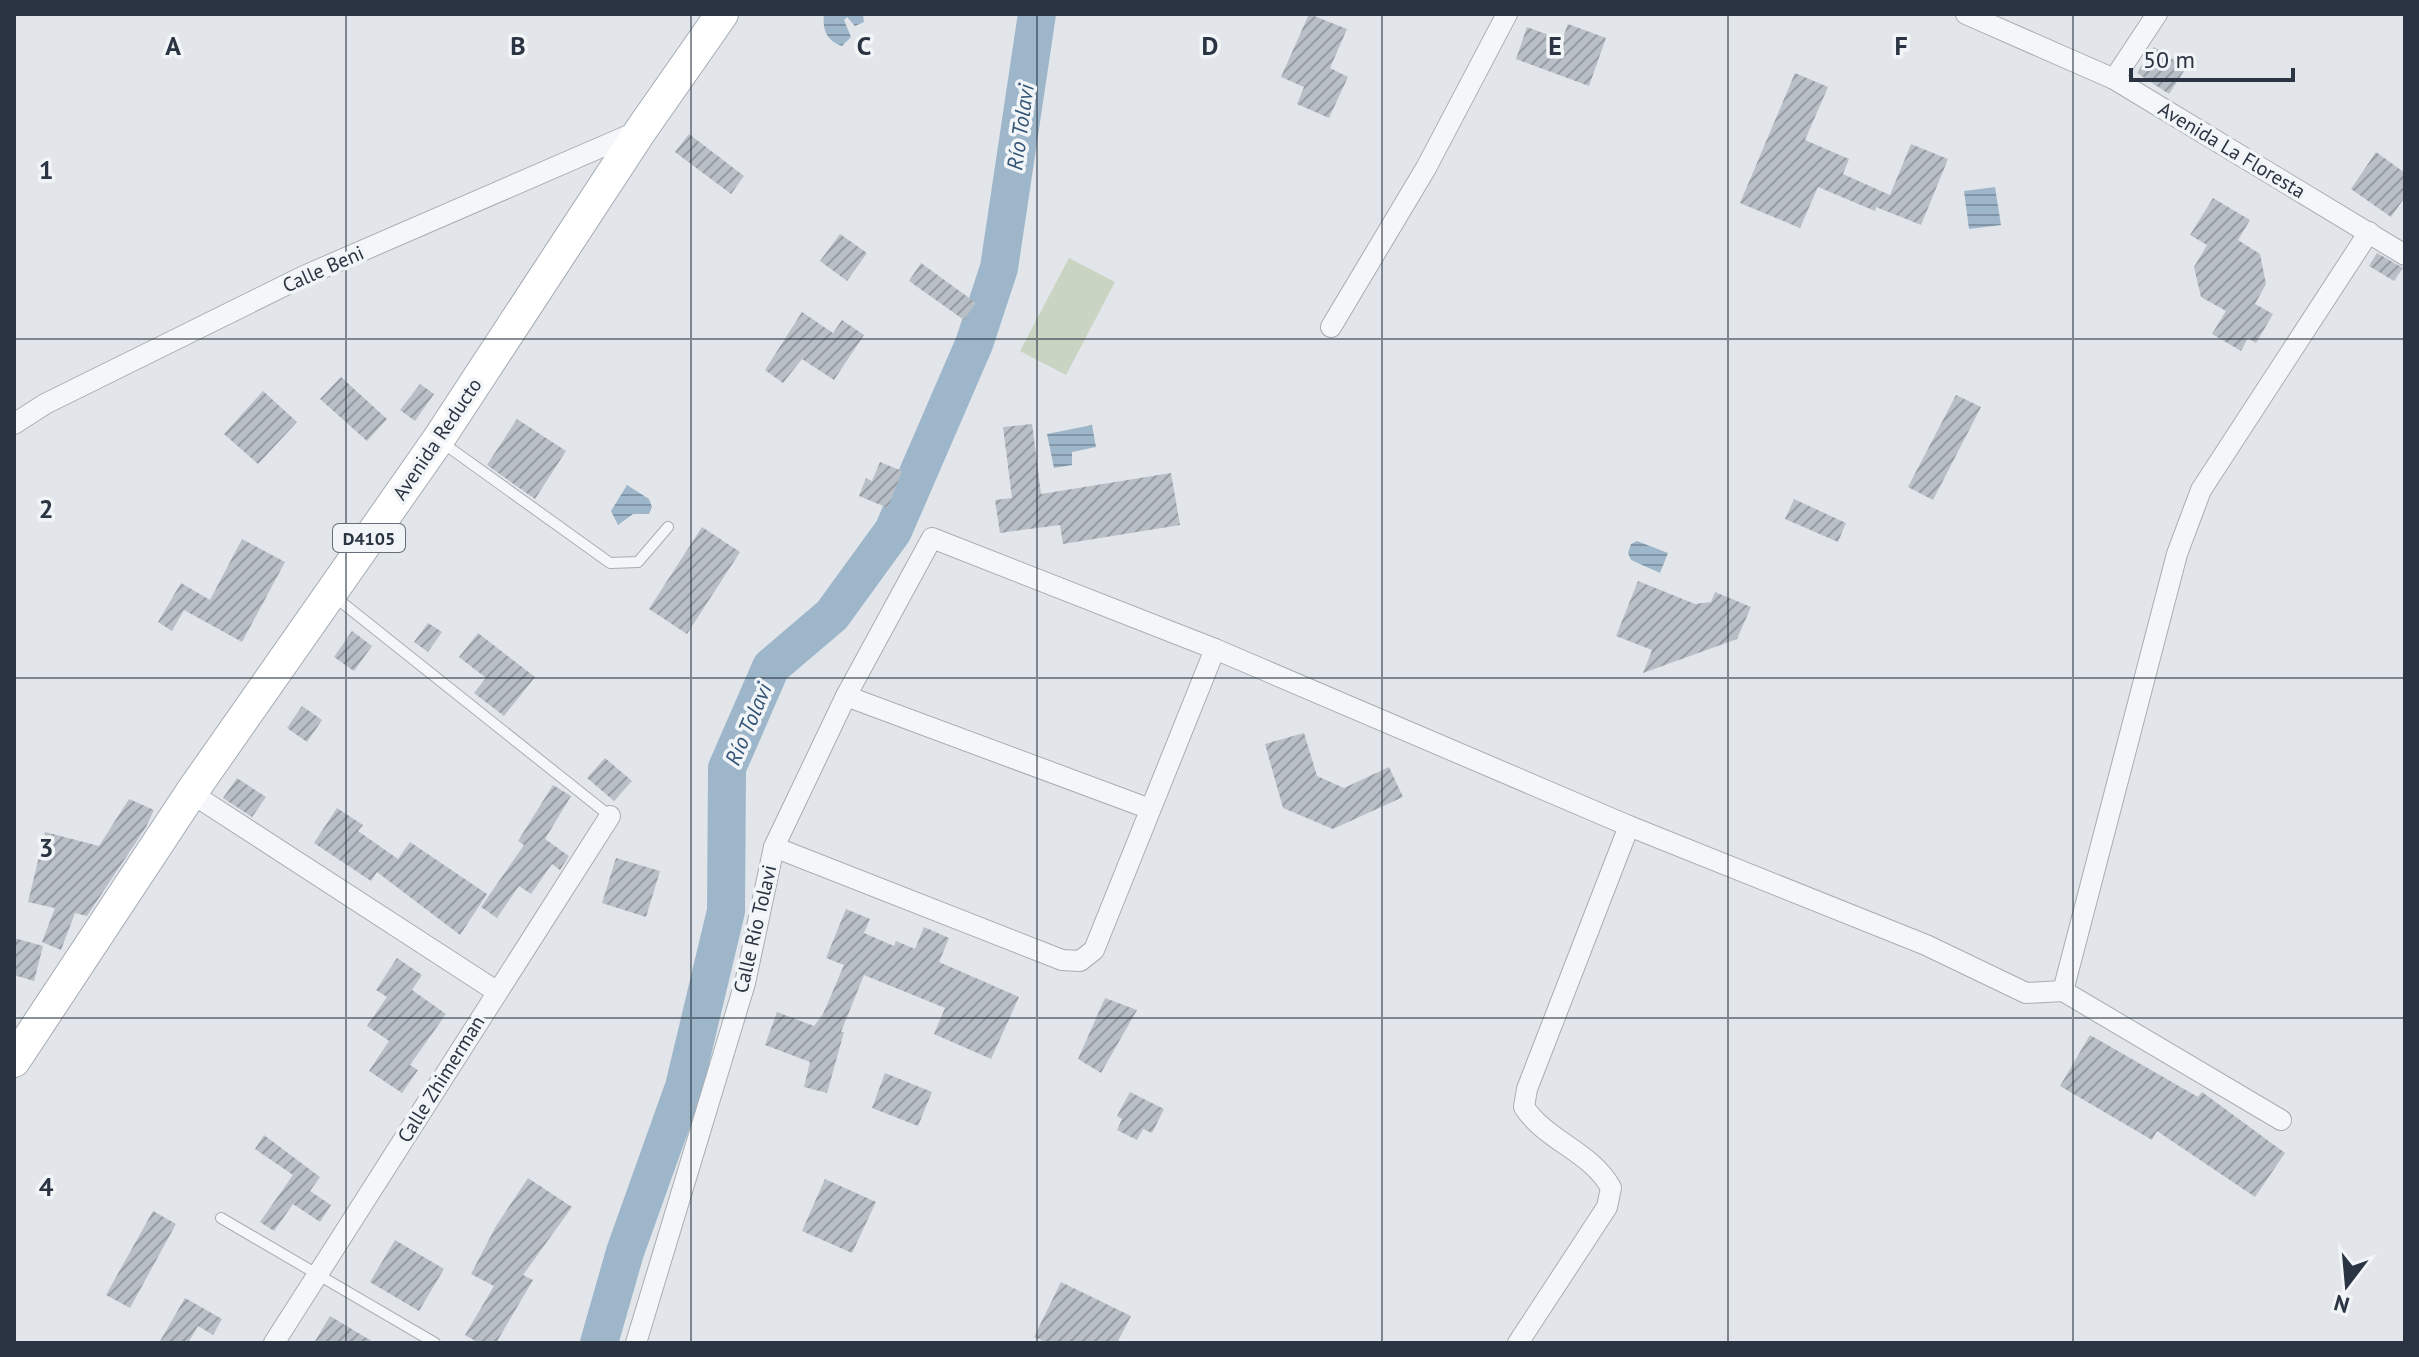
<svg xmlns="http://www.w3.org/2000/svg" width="2419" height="1357" viewBox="0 0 2419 1357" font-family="'PT Sans',sans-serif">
  <defs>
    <pattern id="water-rules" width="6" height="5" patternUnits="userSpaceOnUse" patternTransform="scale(2)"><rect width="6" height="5" fill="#9eb6ca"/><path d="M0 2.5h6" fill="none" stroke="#8195a6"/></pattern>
    <pattern id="building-hatch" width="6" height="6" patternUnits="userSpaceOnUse" patternTransform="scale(2)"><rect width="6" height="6" fill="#b9bfc7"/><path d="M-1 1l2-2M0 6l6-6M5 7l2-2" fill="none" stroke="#979ca3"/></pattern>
  </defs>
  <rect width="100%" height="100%" fill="#e2e6ea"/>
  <path fill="#c9d4c3" d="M1069,258l46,24 -49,93 -46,-24z"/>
  <g fill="url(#water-rules)">
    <path d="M824,14h48l-9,1 1,7 -9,4 -8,-9 -3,3 7,17 -9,9c-15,-5 -20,-16 -18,-32z"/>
    <path d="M1995,187l6,38 -32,4 -5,-38z"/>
    <path d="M1092,425l4,22 -24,5v13l-18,3 -7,-34z"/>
    <path d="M627,485l22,14 3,8 -3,7h-16l-15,11 -7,-14z"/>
    <path d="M1637,541l31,12 -8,20 -29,-13 -3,-7 3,-9z"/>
  </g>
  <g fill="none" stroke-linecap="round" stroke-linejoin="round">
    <path stroke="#9eb6ca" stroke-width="38" d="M599,1343l26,-91 59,-165 42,-176 1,-143 44,-101 61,-52 61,-84 81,-187 25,-76 38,-254"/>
  </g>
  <g fill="url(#building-hatch)">
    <path d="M1309,14l38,15 -17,39 18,9 -19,41 -32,-14 7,-17 -23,-10z"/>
    <path d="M1568,24l38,14 -17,48 -73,-27 11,-32 35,13z"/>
    <path d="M2154,47l32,21 -17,26 -32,-21z"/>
    <path d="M1795,73l33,14 -23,53 44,19 -6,15 47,21 21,-51 37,15 -27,66 -45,-18 -1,4 -57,-24 -18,41 -60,-25z"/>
    <path d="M689,134l55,42 -13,18 -56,-42z"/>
    <path d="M2376,152l29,21v24l-14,20 -40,-28z"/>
    <path d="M2213,198l37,22 -12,20 22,14 6,30 -11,20 18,10 -17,29 -8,-5 -7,13 -29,-17 14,-23 -25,-14 -7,-30 13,-22 -17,-10z"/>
    <path d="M840,234l27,19 -20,28 -27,-20z"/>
    <path d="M2377,253l26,15 -9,13 -25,-15z"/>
    <path d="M921,263l55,40 -12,17 -55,-39z"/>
    <path d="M802,312l31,21 9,-13 22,15 -30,45 -32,-21 -19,24 -18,-13z"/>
    <path d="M341,377l46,42 -20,22 -47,-42z"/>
    <path d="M420,384l14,10 -19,27 -15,-11z"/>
    <path d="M263,391l34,31 -39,42 -34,-30z"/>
    <path d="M1956,395l25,12 -48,93 -25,-13z"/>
    <path d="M517,419l49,32 -31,48 -48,-34z"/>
    <path d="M1032,424l9,70 130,-21 9,52 -117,19 -3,-19 -60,8 -5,-33 17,-2 -9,-71z"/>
    <path d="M880,462l22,9 -14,37 -29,-12 7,-18 6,3z"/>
    <path d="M1794,499l52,24 -8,19 -53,-23z"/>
    <path d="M702,527l38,25 -53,82 -38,-25z"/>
    <path d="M242,539l43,23 -43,80 -58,-32 -12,21 -14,-9 23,-39 29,17z"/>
    <path d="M1638,581l57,23 16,-2 4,-10 36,15 -14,32 -94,34 9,-23 -36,-14z"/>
    <path d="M428,623l14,9 -14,20 -14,-10z"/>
    <path d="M352,631l20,15 -18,25 -20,-14z"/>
    <path d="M478,633l57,44 -31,39 -30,-23 12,-15 -27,-21z"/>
    <path d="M302,706l20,14 -15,22 -20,-14z"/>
    <path d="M1304,733l13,43 27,12 45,-21 14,30 -70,32 -50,-21 -18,-64z"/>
    <path d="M605,758l27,23 -18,20 -27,-23z"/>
    <path d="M237,778l29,19 -14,20 -29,-19z"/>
    <path d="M553,785l18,11 -26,43 24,17 -9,14 -8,-6 -21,30 -12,-8 -22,32 -16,-11 43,-62 -6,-4z"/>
    <path d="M129,799l25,11 -8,17 -59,89 -12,-3 -14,37 -19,-8 13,-34 -27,-6 17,-70 54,14z"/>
    <path d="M337,808l26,17 -5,6 40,28 12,-17 77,52 -27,41 -83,-63 -6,9 -57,-38z"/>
    <path d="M616,858l44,13 -14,46 -44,-14z"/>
    <path d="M846,909l24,10 -6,14 30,13 2,-5 19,8 9,-22 25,11 -10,24 80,35 -28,62 -57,-25 11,-26 -81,-33 -23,57h3l-17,61 -23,-6 6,-25 -45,-17 12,-33 37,14 9,-12 21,-49 -18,-7z"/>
    <path d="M14,938l29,8 -9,35 -20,-6z"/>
    <path d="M397,958l25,17 -10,15 34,24 -36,51 8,5 -16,23 -33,-22 20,-30 -22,-15 20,-29 -11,-7z"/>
    <path d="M1105,998l32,12 -36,63 -23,-14z"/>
    <path d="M2090,1035l108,62 4,-5 83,61 -30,44 -98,-66 -5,9 -92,-54z"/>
    <path d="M885,1073l47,19 -14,34 -46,-18z"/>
    <path d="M1130,1092l34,17 -12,24 -9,-4 -6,11 -20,-10 5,-11 -5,-3z"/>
    <path d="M264,1135l56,42 -10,14 21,14 -11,17 -27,-18 -19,27 -14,-9 33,-47 -38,-26z"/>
    <path d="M528,1178l44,29 -49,68 10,5 -37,63h-17l-14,-8 29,-49 -23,-12 25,-48z"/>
    <path d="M825,1179l51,23 -24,51 -50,-22z"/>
    <path d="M153,1211l23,13 -46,84 -24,-13z"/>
    <path d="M395,1240l49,29 -25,42 -49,-29z"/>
    <path d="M1061,1282l70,34 -14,27h-69l-14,-6z"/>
    <path d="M185,1298l37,21 -9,16 -15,-9 -10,17h-29z"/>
    <path d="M330,1316l45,27h-61z"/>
  </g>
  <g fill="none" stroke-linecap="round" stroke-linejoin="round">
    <defs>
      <g id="service">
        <path d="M440,441l170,122 28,-1 30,-35"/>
        <path d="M335,597l275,219"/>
        <path d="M221,1218l214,125"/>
      </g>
      <g id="minor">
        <path d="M1966,14l148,65 291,176"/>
        <path d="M2114,79l43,-65"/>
        <path d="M1331,327l95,-159 81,-154"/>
        <path d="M14,424l31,-20 259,-128 332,-144"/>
        <path d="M846,696l304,113"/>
        <path d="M191,793l305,198"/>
        <path d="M774,847l288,113 18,1 14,-11 121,-301"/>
        <path d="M2063,991l114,-437 24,-64 168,-258"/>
        <path d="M274,1343l336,-527"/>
        <path d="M636,1343l109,-360 29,-136 72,-151 86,-158 283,111 414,177 297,119 100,48 37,-2 218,129"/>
        <path d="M1518,1343l89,-136 4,-19c-19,-36 -65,-47 -87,-81l3,-18 102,-263"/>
      </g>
      <path id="primary" d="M14,1061l177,-268 247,-353 203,-310 81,-116"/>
    </defs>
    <use href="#service" stroke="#a7adb4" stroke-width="12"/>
    <use href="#minor" stroke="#a7adb4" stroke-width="22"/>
    <use href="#primary" stroke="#a2abb6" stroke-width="34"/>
    <use href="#service" stroke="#f5f6f9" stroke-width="10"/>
    <use href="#minor" stroke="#f5f6f9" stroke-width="20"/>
    <use href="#primary" stroke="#fff" stroke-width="32"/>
  </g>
  <path fill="none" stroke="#2a3442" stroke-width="2" stroke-opacity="0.55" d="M346,14v1329M691,14v1329M1037,14v1329M1382,14v1329M1728,14v1329M2073,14v1329M14,339h2391M14,678h2391M14,1018h2391"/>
  <g text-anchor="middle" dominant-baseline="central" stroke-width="7" stroke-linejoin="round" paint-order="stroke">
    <rect fill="#f2f5f8" stroke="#666e79" stroke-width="2" x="333" y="524" width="72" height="28" rx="6"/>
    <g font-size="18" font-weight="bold" fill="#2a3442">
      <text x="369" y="538">D4105</text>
    </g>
    <g font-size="20" fill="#2a3442" stroke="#f2f5f8">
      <text transform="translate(2232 150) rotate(31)">Avenida La Floresta</text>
      <text transform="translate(323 269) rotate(-24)">Calle Beni</text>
      <text transform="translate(437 439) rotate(-56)">Avenida Reducto</text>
      <text transform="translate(755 929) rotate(-77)">Calle Río Tolavi</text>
      <text transform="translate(441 1079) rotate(-58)">Calle Zhimerman</text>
    </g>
    <g font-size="22" font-style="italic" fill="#355676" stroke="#f2f5f8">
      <text transform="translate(1020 127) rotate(-82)">Río Tolavi</text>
      <text transform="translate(748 724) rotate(-67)">Río Tolavi</text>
    </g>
  </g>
  <g font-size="26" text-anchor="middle" font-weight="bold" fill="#2a3442" stroke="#f2f5f8" stroke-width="7" stroke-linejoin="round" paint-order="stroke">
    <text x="173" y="55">A</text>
    <text x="518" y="55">B</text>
    <text x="864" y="55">C</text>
    <text x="1210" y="55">D</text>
    <text x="1555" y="55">E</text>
    <text x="1901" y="55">F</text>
    <text x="46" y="179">1</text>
    <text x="46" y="518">2</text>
    <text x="46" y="857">3</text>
    <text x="46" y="1196">4</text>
  </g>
  <rect width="2419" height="1357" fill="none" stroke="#2a3442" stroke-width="32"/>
  <g transform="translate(2347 1285) rotate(196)" stroke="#f2f5f8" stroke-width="6" paint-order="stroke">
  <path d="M0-6L14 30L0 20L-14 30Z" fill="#2a3442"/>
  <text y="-12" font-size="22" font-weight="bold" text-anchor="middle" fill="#2a3442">N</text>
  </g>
  <path d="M2131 68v12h162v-12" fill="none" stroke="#2a3442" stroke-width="4"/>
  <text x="2143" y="68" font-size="24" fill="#2a3442" stroke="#f2f5f8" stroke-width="6" paint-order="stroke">50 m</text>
</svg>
